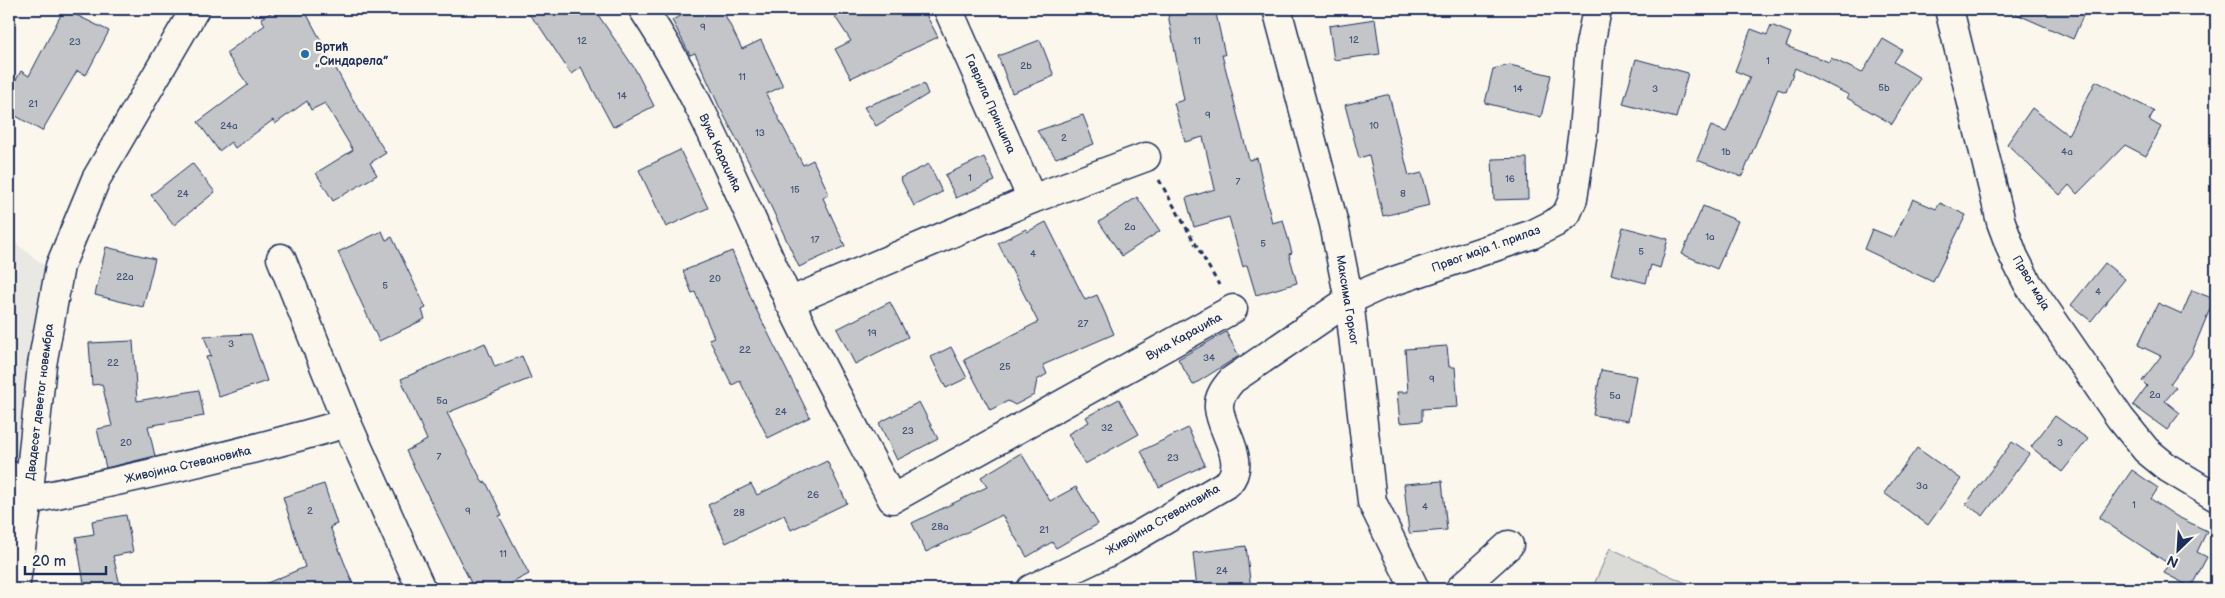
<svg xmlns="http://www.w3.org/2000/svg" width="2225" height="598" viewBox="0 0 2225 598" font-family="'Balsamiq Sans',sans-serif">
  <rect width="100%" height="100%" fill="#fbf7ec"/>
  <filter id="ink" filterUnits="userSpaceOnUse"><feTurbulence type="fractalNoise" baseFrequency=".02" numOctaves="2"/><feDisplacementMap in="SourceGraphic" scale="10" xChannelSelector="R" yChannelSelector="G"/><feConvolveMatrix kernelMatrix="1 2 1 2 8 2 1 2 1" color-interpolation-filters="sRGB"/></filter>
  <g filter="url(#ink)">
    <path fill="#eae8e2" d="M9,238l37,29 -37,275z"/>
    <path fill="#dadad7" stroke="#7a849a" d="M1610,548l89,41h-107z"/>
    <g fill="#c3c5c9" stroke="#1b2f5e">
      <path d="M64,9l45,22 -23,44 -9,-4 -35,60 -33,-19v-20l12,-21 8,5z"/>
      <path d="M278,9h26l45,84 37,60 -16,10 7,12 -44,26 -17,-28 37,-23 -28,-47 -14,7 -4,-9 -32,23 -2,-4 -38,28 -4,-6 -12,9 -21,-29 50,-37 -22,-32 39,-28 -4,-7z"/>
      <path d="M524,9h70l41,60 19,37 -41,21 -32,-60 -10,7 -31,-47z"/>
      <path d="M696,9h26l20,40 19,-9 22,46 -17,8 37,71 10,-5 16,34 -6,4 22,48 -46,21 -38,-82 -42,-79 -24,-53 -5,2 -18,-35z"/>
      <path d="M830,9h93l15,28 -87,41 -16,-29 16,-8z"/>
      <path d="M1167,9h48l10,46h-3l27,105 8,-2 15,65 11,-3 9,33 -3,1 8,29 -41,12 -9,-30 -4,2 -14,-50 -35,10 -8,-29 29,-9 -12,-52 -18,5 -11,-39 10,-3z"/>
      <path d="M2005,9h81l-13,30z"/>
      <path d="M1375,19l5,35 -46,6 -5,-34z"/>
      <path d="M1771,25l20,8 -5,13 43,16 2,-4 31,15 21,-34 19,11 -8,12 26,16 -28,46 -45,-26 2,-3 -54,-27 -9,24 -8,-3 -36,88 -45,-17 14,-34 15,6 24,-55 -15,-6 16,-42 16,6z"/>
      <path d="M1040,40l14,36 -42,17 -14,-37z"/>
      <path d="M1636,59l52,14 -12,45 -53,-14z"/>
      <path d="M1510,65l41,10 -10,42 -56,-14 8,-34z"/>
      <path d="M2096,81l58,30 -5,9 12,7 -15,29 -21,-11 -48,49 -8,-9 -9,10 -53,-51 25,-36 36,27z"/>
      <path d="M924,84l4,10 -52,32 -12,-19z"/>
      <path d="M1386,95h3l20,81 13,-3 8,32 -47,11 -14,-61 -10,3 -14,-53z"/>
      <path d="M1083,115l11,29 -38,14 -19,-27z"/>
      <path d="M680,150l28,58 -42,19 -27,-57z"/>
      <path d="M984,157l11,24 -39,17 -11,-23z"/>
      <path d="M1527,158l1,41 -34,1 -2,-41z"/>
      <path d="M192,163l23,29 -41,33 -23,-30z"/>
      <path d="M929,164l13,28 -28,14 -14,-28z"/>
      <path d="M1137,197l23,34 -38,25 -23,-34z"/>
      <path d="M1913,199l23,10 4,-6 26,12 -33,67 -69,-33 8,-20 22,9z"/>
      <path d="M1703,206l35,15 -21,48 -35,-15z"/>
      <path d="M1046,222l39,78 12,-5 17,39 -71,31 4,9 -10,6 -3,15 -19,10 -7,-4 -18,9 -26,-50 74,-38 -40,-79 28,-14 1,3z"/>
      <path d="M1623,227l45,12 -8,29 -9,-3 -5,18 -35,-9z"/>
      <path d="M382,231l4,9 6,-3 34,71 -4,2 3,9 -46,22 -41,-89z"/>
      <path d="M106,247l49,12 -12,48 -48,-12z"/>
      <path d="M732,251l22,54 56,112 -42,21 -28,-57 -8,4 -23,-46 5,-2 -19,-45 -3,1 -9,-22z"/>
      <path d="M2105,263l20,16 -34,42 -20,-16z"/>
      <path d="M2192,290l22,9 -23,56 -21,29 6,4 -11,13 15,12 -13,17 -34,-25 14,-19 -5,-5 19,-25 -23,-11 20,-42 24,11z"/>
      <path d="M890,302l18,35 -53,27 -18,-35z"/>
      <path d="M1226,332l13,24 -46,29 -15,-26z"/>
      <path d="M251,334l16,47 -48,16 -13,-40 5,-1 -7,-20z"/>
      <path d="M133,341l4,60 62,-11 5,26 -56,10 7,30 -49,12 -9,-39 15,-3 -10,-42 -10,1 -3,-42z"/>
      <path d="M485,343l10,24 27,-11 9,22 -84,35 36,70 3,-1 16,33 -3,1 30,58 -29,15h-26l-68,-138 21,-11 -26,-61z"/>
      <path d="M1447,346l2,21h6l3,40 -36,2v12l-22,2 -3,-31h11l-3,-43z"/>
      <path d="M951,347l16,31 -21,10 -15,-31z"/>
      <path d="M1601,370l35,6 -8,45 -35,-6z"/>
      <path d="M1119,399l20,35 -54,30 -17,-30 21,-12 -3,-5z"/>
      <path d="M919,402l19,37 -41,21 -18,-37z"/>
      <path d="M2055,416l33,23 -26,33 -31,-25z"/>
      <path d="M1188,428l17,37 -46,22 -18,-36z"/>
      <path d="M2012,442l17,12 -46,62 -17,-12z"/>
      <path d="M1917,448l44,31 -33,46 -44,-32z"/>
      <path d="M1021,453l29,48 26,-14 22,37 -42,24 -4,-6 -25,15 -25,-42 -76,37 -14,-29 75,-36 -6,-10z"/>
      <path d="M827,461l20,42 -56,27 -7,-15 -58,28 -18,-38 43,-21 6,11z"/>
      <path d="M2132,470l26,18 -7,11 25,17 31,15 -10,21 10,5 -16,30 -27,-14 5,-9 -70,-46z"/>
      <path d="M1442,481l5,49 -38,3 -5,-49z"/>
      <path d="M324,484l13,40 -7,3 25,62h-102l52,-22 -22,-70z"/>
      <path d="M126,515l7,37 -20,4 8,33h-36l-9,-52 18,-3 -2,-13z"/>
      <path d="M1246,546l5,43h-54l-4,-36z"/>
    </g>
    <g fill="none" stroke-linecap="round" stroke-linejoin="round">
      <defs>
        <g id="minor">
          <path d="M643,9c57,85 97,188 141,281 33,71 72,140 108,209l341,-190"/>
          <path d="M948,9l84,190"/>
          <path d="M1277,9l57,215 15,76 23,202 43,87"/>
          <path d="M1949,9l52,213 13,35 14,27 92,134 26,32 22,18 48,29"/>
          <path d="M281,258l66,165 74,166"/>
          <path d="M789,302l243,-103 114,-42"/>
          <path d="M9,475l19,25c107,-22 213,-46 319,-77"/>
          <path d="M15,589l13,-89 14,-135 18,-99 36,-87 99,-170"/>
          <path d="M1031,589l84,-40 113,-66c20,-22 -7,-51 -9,-75 -1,-11 6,-20 13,-28l117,-80 33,-15 151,-51 22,-11 12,-10 6,-14 10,-68 7,-86 7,-36"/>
          <path d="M1460,589l49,-44"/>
        </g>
      </defs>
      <use href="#minor" stroke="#1b2f5e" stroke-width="31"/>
      <path stroke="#1b2f5e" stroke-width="3" stroke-dasharray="5 4" stroke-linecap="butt" d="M1159,180l60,105"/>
      <use href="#minor" stroke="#fbf7ec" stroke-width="28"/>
    </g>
  </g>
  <circle fill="#1f6fb2" stroke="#fbf7ec" stroke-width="2" cx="305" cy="54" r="5"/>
  <g text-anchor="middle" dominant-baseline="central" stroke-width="5" stroke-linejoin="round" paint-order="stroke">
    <g font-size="10" fill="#455479">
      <text x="703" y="27">9</text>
      <text x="1354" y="40">12</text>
      <text x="582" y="41">12</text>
      <text x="1197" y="41">11</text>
      <text x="75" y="42">23</text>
      <text x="1768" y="61">1</text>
      <text x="1026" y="66">2b</text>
      <text x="742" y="77">11</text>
      <text x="1884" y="88">5b</text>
      <text x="1518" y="89">14</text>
      <text x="1655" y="89">3</text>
      <text x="622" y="96">14</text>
      <text x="33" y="104">21</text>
      <text x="1208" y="115">9</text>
      <text x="229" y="126">24a</text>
      <text x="1374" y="126">10</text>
      <text x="760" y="133">13</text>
      <text x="1064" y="138">2</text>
      <text x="1726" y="152">1b</text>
      <text x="2067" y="152">4a</text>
      <text x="970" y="178">1</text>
      <text x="1510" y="179">16</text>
      <text x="1238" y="182">7</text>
      <text x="795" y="190">15</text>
      <text x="183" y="194">24</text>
      <text x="1403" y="194">8</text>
      <text x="1130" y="227">2a</text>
      <text x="1710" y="237">1a</text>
      <text x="815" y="240">17</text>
      <text x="1263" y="244">5</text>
      <text x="1641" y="252">5</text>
      <text x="1033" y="254">4</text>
      <text x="125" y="277">22a</text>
      <text x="715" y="279">20</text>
      <text x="385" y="286">5</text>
      <text x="2098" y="292">4</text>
      <text x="1083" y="324">27</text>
      <text x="872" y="333">19</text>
      <text x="231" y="344">3</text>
      <text x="745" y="350">22</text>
      <text x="1209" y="358">34</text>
      <text x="113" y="363">22</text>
      <text x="1005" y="367">25</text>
      <text x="1432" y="379">9</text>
      <text x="2155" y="395">2a</text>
      <text x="1615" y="396">5a</text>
      <text x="442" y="401">5a</text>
      <text x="781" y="412">24</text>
      <text x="1107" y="428">32</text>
      <text x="908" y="431">23</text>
      <text x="126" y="443">20</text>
      <text x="2060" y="443">3</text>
      <text x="439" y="457">7</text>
      <text x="1173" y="458">23</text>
      <text x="1922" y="486">3a</text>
      <text x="813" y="495">26</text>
      <text x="2134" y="505">1</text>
      <text x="1425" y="507">4</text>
      <text x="310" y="511">2</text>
      <text x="468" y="511">9</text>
      <text x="739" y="513">28</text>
      <text x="940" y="527">28a</text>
      <text x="1044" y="530">21</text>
      <text x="503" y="554">11</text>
      <text x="1222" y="571">24</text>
    </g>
    <g font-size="12" font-weight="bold" fill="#1b2f5e" stroke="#fbf7ec" text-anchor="start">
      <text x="315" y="47">Вртић<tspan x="315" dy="14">„Синдарела”</tspan></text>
    </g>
    <g font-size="12" fill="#1b2f5e" stroke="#fbf7ec">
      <text transform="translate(990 104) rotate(66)">Гаврила Принципа</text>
      <text transform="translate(720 153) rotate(65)">Вука Караџића</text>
      <text transform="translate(1486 249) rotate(-20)">Првог маја 1. прилаз</text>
      <text transform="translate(2031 283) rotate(59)">Првог маја</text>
      <text transform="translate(1347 300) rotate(81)">Максима Горког</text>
      <text transform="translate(1184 337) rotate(-29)">Вука Караџића</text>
      <text transform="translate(40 402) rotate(-83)">Двадесет деветог новембра</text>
      <text transform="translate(188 465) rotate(-13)">Живојина Стевановића</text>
      <text transform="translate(1163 520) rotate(-30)">Живојина Стевановића</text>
    </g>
  </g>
  <rect width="2225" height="598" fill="none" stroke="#fbf7ec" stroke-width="30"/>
  <rect x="15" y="15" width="2195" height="568" fill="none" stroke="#1b2f5e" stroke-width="2" filter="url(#ink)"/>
  <g transform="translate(2178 550) rotate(205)" stroke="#fbf7ec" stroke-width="4" paint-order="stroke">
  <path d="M0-4L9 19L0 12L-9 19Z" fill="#1b2f5e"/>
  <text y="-8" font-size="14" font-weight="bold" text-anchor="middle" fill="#1b2f5e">N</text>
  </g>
  <path d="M25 566v8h81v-8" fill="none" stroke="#1b2f5e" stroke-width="2.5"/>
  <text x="32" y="566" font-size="15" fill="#1b2f5e" stroke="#fbf7ec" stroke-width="4" paint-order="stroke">20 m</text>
</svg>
